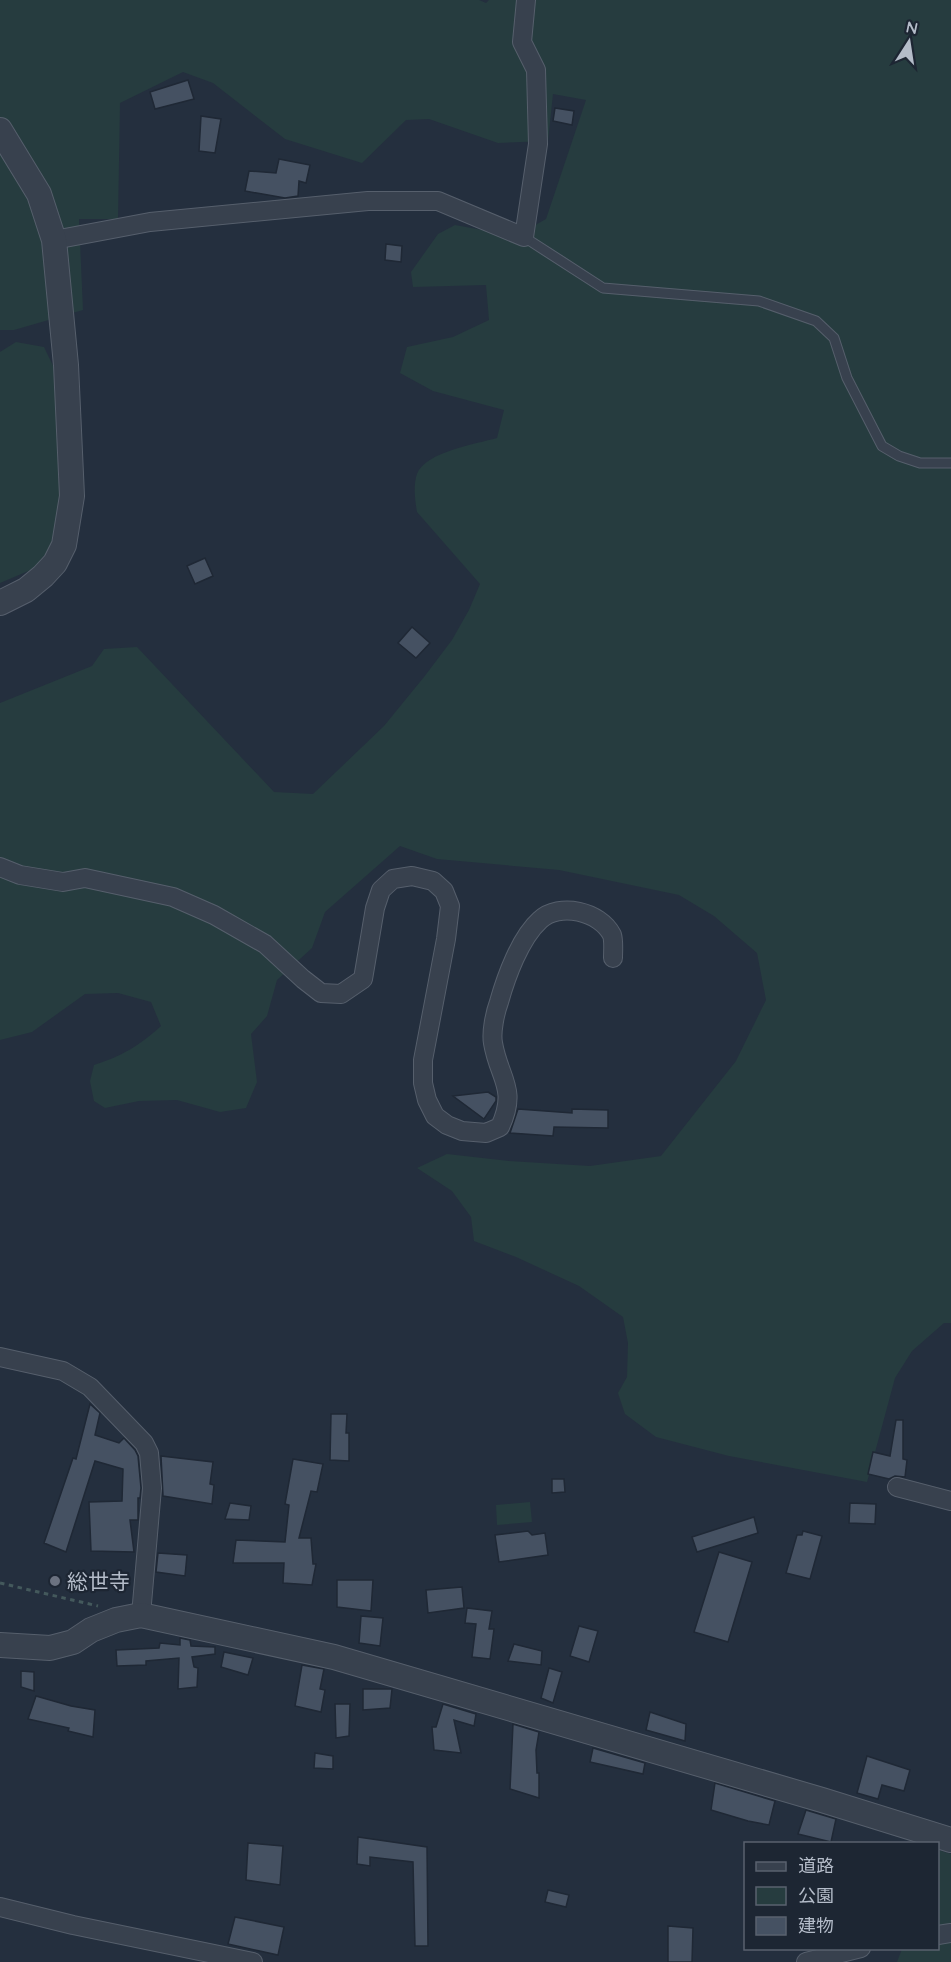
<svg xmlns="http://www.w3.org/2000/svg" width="951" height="1962" viewBox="0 0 951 1962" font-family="Quicksand,'Noto Sans JP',sans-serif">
  <rect width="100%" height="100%" fill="#242f3e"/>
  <g fill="#263c3f">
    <path d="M0,0h479l7,3 3,-3h462v1323h-7l-32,28 -17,27 -28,104 -138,-26 -73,-19 -31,-23 -7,-21 9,-16 1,-34 -5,-26 -44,-31 -63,-29 -42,-16 -3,-24 -19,-26 -35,-23 30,-14 62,7 81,5 71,-10 75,-95 30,-61 -9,-47 -43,-37 -35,-21 -120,-25 -122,-11 -37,-13 -75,66 -13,36 -35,32 -10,36 -16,18 6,48 -11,26 -26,4 -43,-12 -38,1 -34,7 -11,-7 -4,-20 4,-16c28,-9 45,-19 67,-39l-10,-24 -33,-9 -33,1 -53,38 -32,8v-337l92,-37 12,-17 33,-2 137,145 39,2 71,-68 40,-49 28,-37 17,-30 11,-26 -63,-72c-2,-12 -4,-26 0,-38 8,-22 59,-30 80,-36l7,-28 -71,-19 -33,-18 7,-26 46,-10 36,-17 -3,-35 -73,2 -2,-15 27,-38 17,-9 61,11 30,-17 40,-119 -33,-6 -5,47 -50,2 -69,-24 -23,1 -44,43 -77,-24 -72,-56 -30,-11 -63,31 -2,116h-39l4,91 -69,20h-14z"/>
    <path d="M16,342l28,5 12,25 4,145 -9,31 -18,21 -33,14v-231z"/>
    <path d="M530,1502l2,20 -35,3 -1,-20z"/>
    <path d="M938,1850l13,4v108h-54l5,-13 36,-1z"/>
  </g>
  <g fill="#455162" stroke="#1f2835" stroke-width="1.5">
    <path d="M188,80l6,19 -39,10 -5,-17z"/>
    <path d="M555,108l19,3 -2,14 -19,-4z"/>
    <path d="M201,116l20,3 -6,34 -16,-2z"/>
    <path d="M279,159l31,6 -4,18 -7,-2 -1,15 -13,2 -40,-7 4,-20 27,2z"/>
    <path d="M386,244l16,2 -1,16 -16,-2z"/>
    <path d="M205,558l8,18 -18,8 -8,-18z"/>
    <path d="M412,627l18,16 -14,15 -18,-15z"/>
    <path d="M488,1092l8,5v4l-12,18 -31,-23z"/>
    <path d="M518,1109l54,4v-4l36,1v18l-54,-1 -1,9 -43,-3z"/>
    <path d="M90,1404l10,9 -5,22 24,8 5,-5 11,12 3,6 3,32 -1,10h-2v22h-8l4,32 -43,-1 -2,-49 33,-1 1,-32 -28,-8 -29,91 -22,-9 29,-85 3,1z"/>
    <path d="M331,1414h16l-1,19h3v28l-19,-1z"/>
    <path d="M896,1420h7v39l4,1 -2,17 -10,-1 -6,3 -21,-5 5,-22 17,4z"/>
    <path d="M161,1456l52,6 -3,22 4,1 -2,19 -49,-8z"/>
    <path d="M293,1459l30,5 -6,28 -6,-1 -12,47h12l2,26h3l-4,21 -29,-2 1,-20h-51l3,-23 49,2 4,-37 -4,-1z"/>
    <path d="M552,1479h12l1,13 -13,1z"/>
    <path d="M230,1503l21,3 -2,14 -24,-1z"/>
    <path d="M850,1503l26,1 -1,20 -26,-1z"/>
    <path d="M754,1517l4,16 -61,19 -5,-15z"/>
    <path d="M528,1531l4,4 13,-2 3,22 -49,7 -4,-27z"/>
    <path d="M803,1531l19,5 -12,43 -24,-6 11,-38h5z"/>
    <path d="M719,1552l33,10 -24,80 -34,-10z"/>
    <path d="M158,1553l29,2 -2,21 -29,-4z"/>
    <path d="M337,1580h36l-2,31 -34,-4z"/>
    <path d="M462,1587l2,21 -36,5 -2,-23z"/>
    <path d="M467,1608l25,3 -3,18h5l-4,30 -18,-2 4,-33 -11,-1z"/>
    <path d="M361,1616l22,2 -3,28 -21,-3z"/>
    <path d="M579,1626l19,5 -9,31 -19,-6z"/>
    <path d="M180,1638l10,2 1,6 24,1v7l-23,3 2,10 4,1 -1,19 -19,2 1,-31 -33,3v4l-29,1 -1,-16 43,-2 1,-5 20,2z"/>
    <path d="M514,1644l28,7 -1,14 -33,-4z"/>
    <path d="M224,1652l29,6 -5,17 -27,-8z"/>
    <path d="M302,1665l22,4 -4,20 5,1 -4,22 -26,-6z"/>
    <path d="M549,1668l13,4 -9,31 -12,-5z"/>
    <path d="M21,1671l13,1v19l-13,-4z"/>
    <path d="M363,1689h29l-2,19 -27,2z"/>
    <path d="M36,1696l35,10 24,4 -2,27 -25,-6 1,-3 -41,-9z"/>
    <path d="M335,1704h15l-1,32 -13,2z"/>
    <path d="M443,1704l33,10 -2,12 -20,-6 7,33 -27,-3 -2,-23h4z"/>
    <path d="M650,1712l36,12 -1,17 -39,-11z"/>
    <path d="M513,1724l26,8 -3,18 1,23h2v25l-29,-9z"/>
    <path d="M593,1748l52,15 -2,11 -53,-12z"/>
    <path d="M315,1753l18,3v13l-19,-1z"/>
    <path d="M867,1756l43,14 -6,21 -22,-6 -4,14 -21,-6z"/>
    <path d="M715,1783l60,18 -6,24 -21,-4 -37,-11z"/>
    <path d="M806,1810l30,9 -5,23 -33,-8z"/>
    <path d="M358,1837l69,10 1,99h-13l-2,-84 -43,-5v9l-13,-2z"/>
    <path d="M248,1843l35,3 -3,39 -34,-5z"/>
    <path d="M548,1890l21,5 -3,12 -21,-5z"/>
    <path d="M235,1917l49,10 -6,28 -50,-11z"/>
    <path d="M668,1926l25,2 -1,34h-24z"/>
  </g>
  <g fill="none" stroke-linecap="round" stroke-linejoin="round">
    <defs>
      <path id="service" d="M524,237l79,51 156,13 57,20 18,17 13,40 35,68 17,10 21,7h31"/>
      <g id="minor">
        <path d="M54,240l96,-18 218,-21h70l86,36 14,-93 -2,-74 -14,-28 4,-42"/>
        <path d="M0,867l20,8 43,7 22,-4 88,19 41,18 51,29 38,35 18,14 20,1 22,-15 12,-71 6,-18 12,-11 19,-3 21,5 11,10 6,15 -4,33 -23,121v23l4,17 8,16 12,9 15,6 24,2 14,-6c18,-39 -1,-48 -7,-84 -2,-11 2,-30 6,-41 7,-25 21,-64 41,-82 19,-18 60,-9 72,15 2,6 1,16 1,23"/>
        <path d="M0,1357l63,14 27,16 54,56 5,10 3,35 -11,127"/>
        <path d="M897,1487l54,14"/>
        <path d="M0,1907l73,18 180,37"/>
        <path d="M938,1935l13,-2"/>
        <path d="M806,1962l55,-14"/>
      </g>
      <g id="tertiary">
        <path d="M0,130l39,64 15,46 12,125 6,131 -8,49 -9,18 -12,13 -17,14 -26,13"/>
        <path d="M0,1645l50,3 23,-6 18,-12 25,-10 25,-5 193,42 488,143 129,40"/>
      </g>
    </defs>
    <use href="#service" stroke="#565f6c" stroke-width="11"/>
    <use href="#minor" stroke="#565f6c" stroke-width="20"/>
    <use href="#tertiary" stroke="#565f6c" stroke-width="26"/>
    <path stroke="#44595c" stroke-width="3" stroke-dasharray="4.5 4.5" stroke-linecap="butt" d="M0,1583l98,23"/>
    <use href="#service" stroke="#38414e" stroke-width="9"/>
    <use href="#minor" stroke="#38414e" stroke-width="18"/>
    <use href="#tertiary" stroke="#38414e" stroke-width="24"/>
  </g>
  <circle fill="#6b7280" stroke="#1d2633" stroke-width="2" cx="55" cy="1581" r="6"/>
  <g text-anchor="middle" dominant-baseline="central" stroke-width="4.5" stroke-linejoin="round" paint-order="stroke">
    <g font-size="21" fill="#b4bcc9" stroke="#1d2633" text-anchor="start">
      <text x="67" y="1581">総世寺</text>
    </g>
  </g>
  <rect x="744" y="1842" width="195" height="108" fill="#1d2633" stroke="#59626f" stroke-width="1.5"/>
  <rect x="756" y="1862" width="30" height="9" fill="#38414e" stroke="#59626f" stroke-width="1.5"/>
  <text x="798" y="1872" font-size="18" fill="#b4bcc9">道路</text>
  <rect x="756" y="1887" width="30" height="18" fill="#263c3f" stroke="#59626f" stroke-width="1.5"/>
  <text x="798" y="1902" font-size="18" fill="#b4bcc9">公園</text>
  <rect x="756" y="1917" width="30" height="18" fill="#455162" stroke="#59626f" stroke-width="1.5"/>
  <text x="798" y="1932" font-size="18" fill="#b4bcc9">建物</text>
  <g transform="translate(909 42) rotate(12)" stroke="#1d2633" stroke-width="4.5" paint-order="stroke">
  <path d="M0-4.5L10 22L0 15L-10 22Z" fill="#b4bcc9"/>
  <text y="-9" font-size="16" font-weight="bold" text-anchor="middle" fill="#b4bcc9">N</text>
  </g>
</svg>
